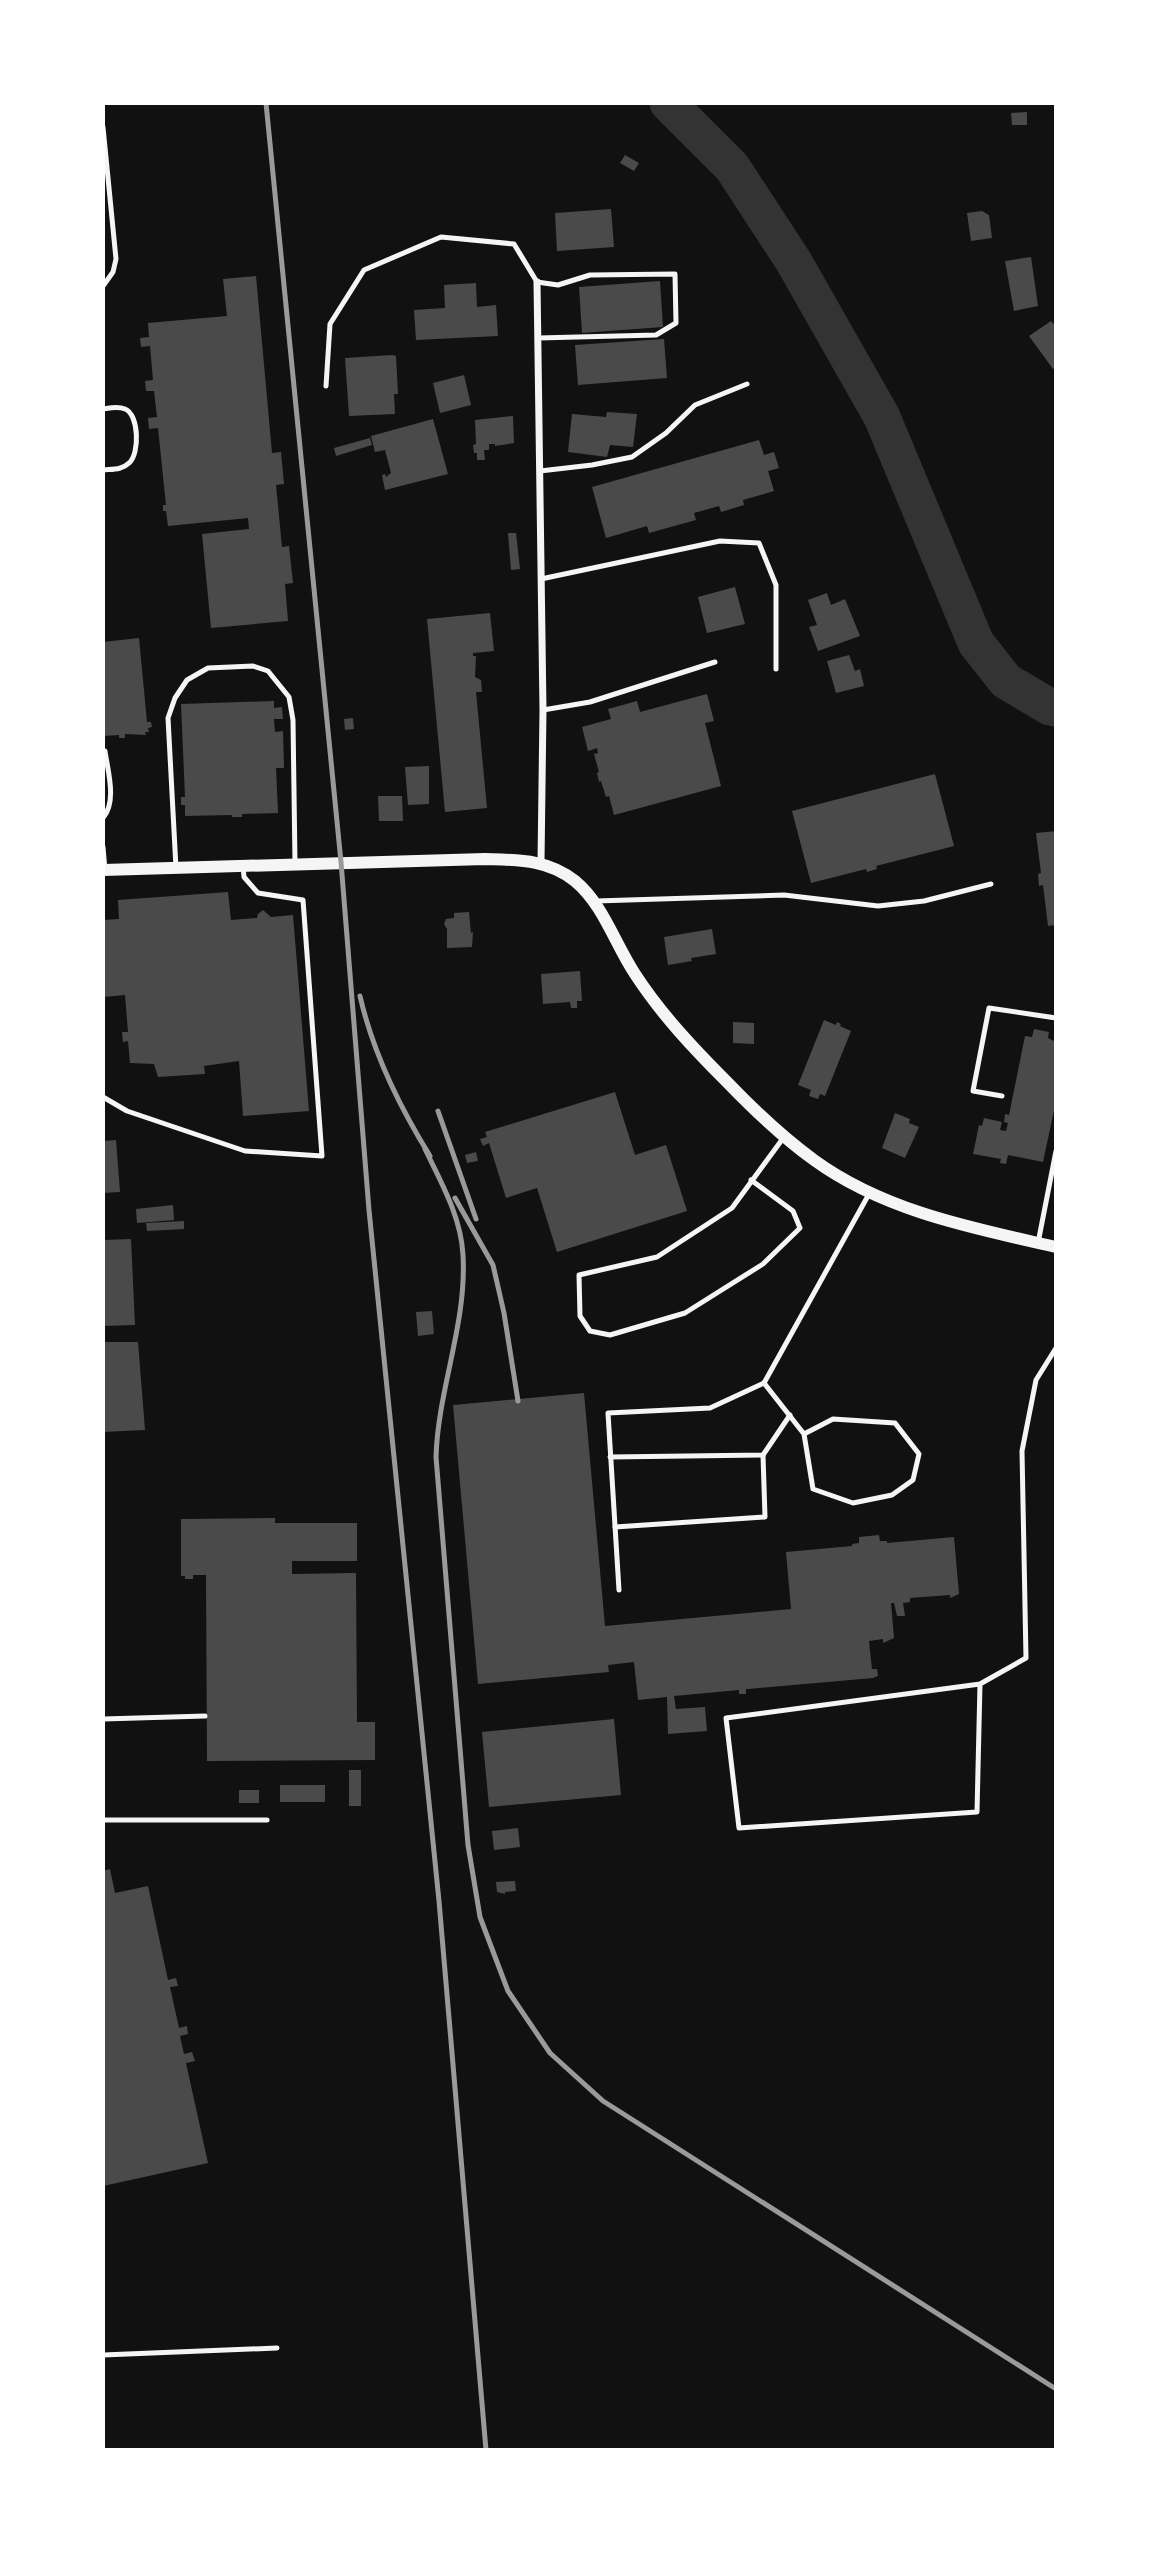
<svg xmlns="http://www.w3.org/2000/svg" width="1159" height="2553" viewBox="0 0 1159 2553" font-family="'Playfair Display',serif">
  <rect width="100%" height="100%" fill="#111"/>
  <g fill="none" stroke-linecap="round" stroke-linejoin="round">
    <path stroke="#333" stroke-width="37" d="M668,103l64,64 62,95 88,155 94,226 30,38 44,26 6,1"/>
  </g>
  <g fill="#4a4a4a">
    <path d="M1027,112v13h-15l-1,-12z"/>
    <path d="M625,155l14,8 -5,8 -14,-8z"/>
    <path d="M611,209l3,38 -57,4 -2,-38z"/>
    <path d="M982,211l7,4 3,23 -21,3 -4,-28z"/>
    <path d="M1031,257l7,49 -24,5 -9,-50z"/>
    <path d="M256,276l16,177 9,-1 3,32 -8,1 6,62 7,-1 4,37 -8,1 3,37 -77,7 -9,-94 47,-5 -1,-11 -80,8 -2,-15h-3v-6h3l-8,-77 -9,1 -1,-11 9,-1 -3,-26h-8l-1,-10 8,-1 -3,-34 -9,1 -1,-9 9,-1 -1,-14 79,-7 -4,-37z"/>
    <path d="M660,281l3,46 -81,6 -3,-46z"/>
    <path d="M476,283l1,24 19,-2 2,31 -82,4 -2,-30 31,-2 -1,-23z"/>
    <path d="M1051,321l5,6v40l-3,2 -24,-33z"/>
    <path d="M664,339l3,39 -89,7 -3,-40z"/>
    <path d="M392,355l4,1 2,38h-4l1,20 -46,2 -4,-58z"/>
    <path d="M464,375l7,30 -31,8 -7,-30z"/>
    <path d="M607,412l30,2 -4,33 -23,-2 -3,12 -39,-5 4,-38 34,3z"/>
    <path d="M513,416l1,27 -19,3v-2h-6v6h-5l1,10h-8v-7h-3l-1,-8 3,-1 -1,-24z"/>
    <path d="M433,419l15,55 -63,16 -3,-15 3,-1 1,3 5,-4 -6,-23 -10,2 -4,-16z"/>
    <path d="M370,438l2,7 -36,11 -2,-8z"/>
    <path d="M759,440l5,15 10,-3 5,16 -11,3 6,20 -31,9 1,5 -23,7 -2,-6 -25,7 2,7 -47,13 -2,-7 -41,12 -14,-51z"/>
    <path d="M508,533h8l4,36 -9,1z"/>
    <path d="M735,587l10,37 -38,9 -9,-36z"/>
    <path d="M827,593l4,12 14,-6 15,37 -42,15 -9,-24 8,-2 -9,-25z"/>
    <path d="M490,613l4,38 -21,2v3h3l-1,21 6,3 1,12h-6l11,116 -42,4 -18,-193z"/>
    <path d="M139,638l8,84h4l1,5 -4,1 1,4h-4l1,3 -21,-1v4h-6v-3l-16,1v-94z"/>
    <path d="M849,655l6,16 5,-2 4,17 -28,7 -9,-32z"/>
    <path d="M707,694l7,27 -9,2 16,63 -107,29 -5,-19 -3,1 -5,-16 -2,1 -2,-9 2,-1 -5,-18 4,-1 -1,-5 -9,3 -6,-24 29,-8 -3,-10 29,-8 3,11z"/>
    <path d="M274,701v7l8,-1 1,12h-9l1,13 8,-1 1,37h-8l2,45 -36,1v3h-10v-2l-47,1v-11h-4v-8h4l-4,-93z"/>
    <path d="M353,718l1,11 -9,1 -1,-11z"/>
    <path d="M429,766v38l-21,1 -3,-38z"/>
    <path d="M935,774l19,72 -78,20 1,3 -10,3 -1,-3 -55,14 -19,-72z"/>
    <path d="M378,796h24l1,25h-24z"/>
    <path d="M1056,831v94l-8,1 -5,-41 -4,1 -1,-12 3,-1 -5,-40z"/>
    <path d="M228,892l3,28 26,-2 1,-4 5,-4 8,7 22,-2 16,196 -66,5 -4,-55 -35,5 1,8 -47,3 -4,-13 -24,-1 -2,-22 -5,1 -1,-10h6l-3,-37 -22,2v-77l16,-1 -1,-19z"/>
    <path d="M469,912l2,21 2,-1 -1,15 -25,1v-19l-3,-5 2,-5 8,-1v-5z"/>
    <path d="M712,929l4,25 -25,4 1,3 -24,4 -4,-28z"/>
    <path d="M580,971l2,30h-5v7h-6l-1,-6 -27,2 -2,-30z"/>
    <path d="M824,1020l12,5 1,-3 4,2 -1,2 11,5 -26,65 -5,-2 -2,5 -9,-3 2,-6 -13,-5z"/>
    <path d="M733,1022l21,1v21l-21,-1z"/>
    <path d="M1034,1029l15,3 -1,6 8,4v59l-13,61 -35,-7 -2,9 -6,-1 1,-4 -28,-5 6,-29 3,1 2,-8 18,4 -2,8 6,1 2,-8 -4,-1 1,-8 4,1 16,-79 7,1z"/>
    <path d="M615,1092l20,63 31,-10 21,66 -130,41 -20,-64 -31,10 -17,-55 -6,3 -3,-7 7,-2 -2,-5z"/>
    <path d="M895,1113l15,6 -1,4 10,4 -14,31 -23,-10z"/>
    <path d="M116,1140l4,52 -17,1v-52z"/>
    <path d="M476,1152l2,9 -11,2 -2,-8z"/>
    <path d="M173,1205l1,15 -37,3 -1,-14z"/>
    <path d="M184,1221v8l-37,2 -1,-8z"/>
    <path d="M131,1239l4,86 -32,1v-86z"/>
    <path d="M432,1311l2,23 -16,2 -2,-24z"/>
    <path d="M103,1342h35l7,88 -42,2z"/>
    <path d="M584,1393l21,233 186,-17 -5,-57 66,-6v-2l7,-1v-6l20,-2 1,6h7v2l67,-6 5,57 -9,4v-3l-40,3v4l-7,1 2,13h-8l-3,-13h-3l3,35 -11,5v-4l-14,2 3,28h5l1,7 -5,2 -125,11h-2v5h-7v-4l-65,6 2,13 29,-2 2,24 -39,3 -1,-37 -29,3 -4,-38 -26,3 1,7 -131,12 -25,-279z"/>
    <path d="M275,1518v5h82v38h-65v13l64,-1 1,149h18v38l-168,1 -1,-186h-13v4h-8v-3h-4v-57z"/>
    <path d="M614,1719l7,76 -132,12 -7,-75z"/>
    <rect x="349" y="1770" width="12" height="36"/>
    <rect x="280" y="1785" width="45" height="17"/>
    <rect x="239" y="1790" width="20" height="13"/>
    <path d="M518,1828l2,19 -26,3 -2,-19z"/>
    <path d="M110,1869l5,24 33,-7 20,94 8,-2 2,8 -8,1 9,41 8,-2 1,8 -8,2 4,18 8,-2 3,9 -9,2 22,100 -105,23v-315z"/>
    <path d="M515,1881l1,10 -11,1v2l-8,-2 -1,-10z"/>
  </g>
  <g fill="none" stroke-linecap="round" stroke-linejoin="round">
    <g stroke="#f5f5f5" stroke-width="5">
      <path d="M103,127l13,132 -3,13 -10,14"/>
      <path d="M326,386l4,-62 34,-54 77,-33 73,7 23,38 21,3 32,-10 85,-1 1,49 -20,12 -118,3"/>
      <path d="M103,409c7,-1 15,-3 22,0 14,5 15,45 4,54 -7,7 -16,6 -26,7"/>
      <path d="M540,471l52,-6 40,-8 34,-24 29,-28 52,-21"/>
      <path d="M541,579l179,-38 39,2 17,42v84"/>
      <path d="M543,710l47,-8 125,-40"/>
      <path d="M103,818c14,-17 5,-46 2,-67"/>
      <path d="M103,847l2,23"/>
      <path d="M176,868l-8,-150 7,-20 12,-18 21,-12 45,-2 15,5 21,26 4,23 2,143"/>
      <path d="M596,901l188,-6 94,11 46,-5 67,-17"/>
      <path d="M1002,1096l-29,-5 16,-83 67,10"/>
      <path d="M103,1097l24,14 118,40 77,5 -19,-256 -45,-7 -14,-16 -1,-11"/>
      <path d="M751,1180l42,31 7,17 -37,36 -78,49 -75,22 -20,-4 -10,-15 -1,-41 78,-18 75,-49 52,-71"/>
      <path d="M1038,1243l18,-92"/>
      <path d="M764,1383l40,51 29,-15 62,4 24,31 -6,26 -21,15 -39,8 -40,-14 -9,-55"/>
      <path d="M610,1457l153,-2 27,-40"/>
      <path d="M615,1527l150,-10 -2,-62"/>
      <path d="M619,1590l-11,-177 102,-5 54,-25 105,-189"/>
      <path d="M980,1684l-3,128 -238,16 -13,-110 254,-34 46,-26 -4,-207 14,-71 20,-32"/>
      <path d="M103,1719l102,-3"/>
      <path d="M103,1820h164"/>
      <path d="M103,2355l174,-7"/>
    </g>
    <path stroke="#f5f5f5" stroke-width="7" d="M537,282l6,428 -2,152"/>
    <path stroke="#f5f5f5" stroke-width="12" d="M103,870l382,-11c32,1 63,0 90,22 28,23 40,63 60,93 26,40 58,74 92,108 27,28 55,55 87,78 70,51 158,68 242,87"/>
    <g stroke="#9a9a9a" stroke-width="5">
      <path d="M266,103l75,759 28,348 70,691 47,549"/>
      <path d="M360,996c13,57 39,110 70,160"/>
      <path d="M438,1111l38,108"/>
      <path d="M425,1149c16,33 36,68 38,106 4,69 -25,134 -27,202l32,388 12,72 28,74 42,62 53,48 453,288"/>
      <path d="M455,1198l38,67 11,48 14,88"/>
    </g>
  </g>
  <rect width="1159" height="2553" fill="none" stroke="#ffffff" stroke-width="210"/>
</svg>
